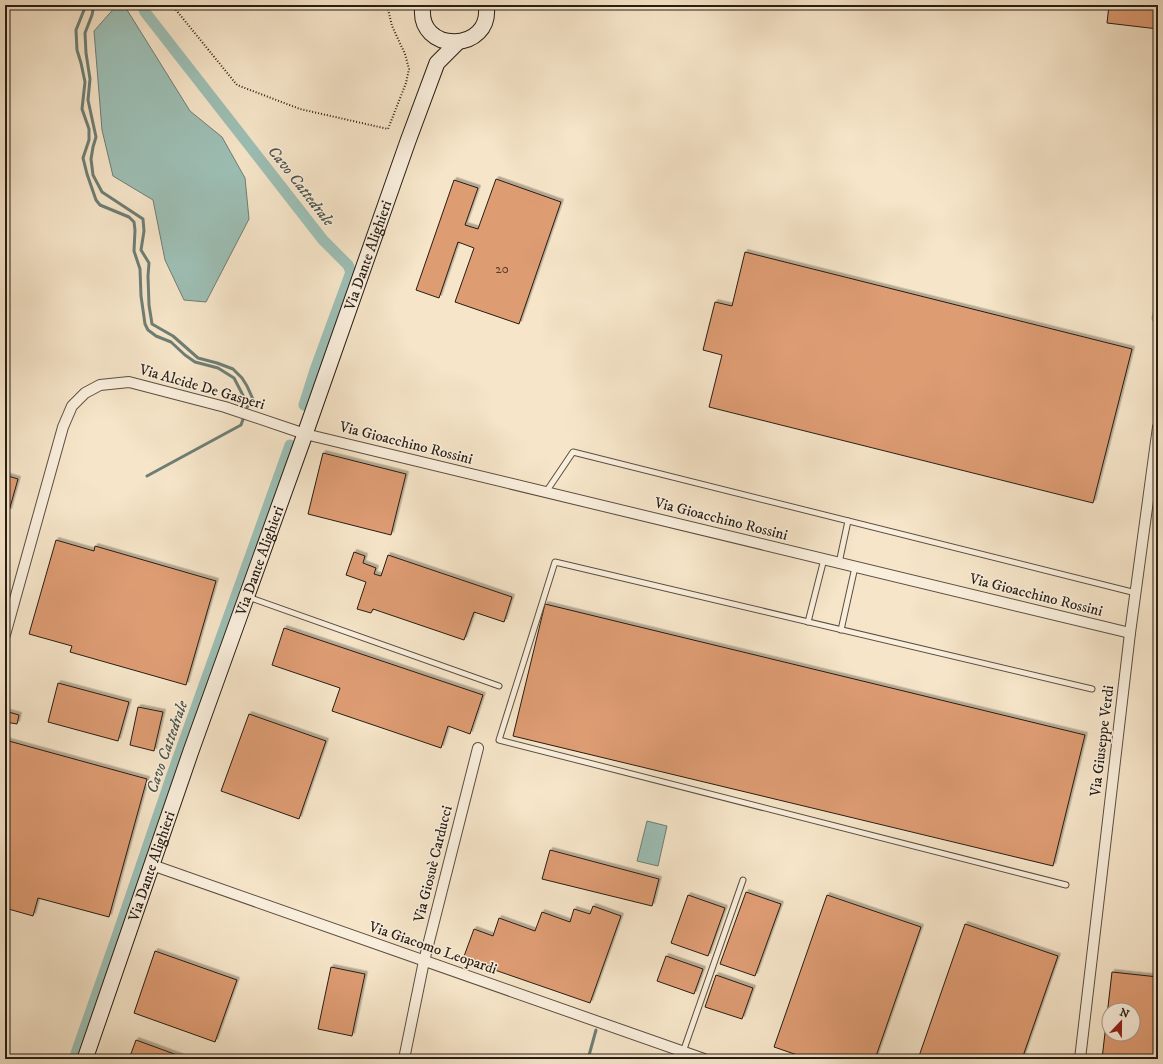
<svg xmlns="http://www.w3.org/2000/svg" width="1163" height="1064" viewBox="0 0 1163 1064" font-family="'IM FELL DW Pica',serif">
  <defs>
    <filter id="shadow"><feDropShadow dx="2.5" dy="-2.5" stdDeviation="0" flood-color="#0004"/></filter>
  </defs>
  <rect width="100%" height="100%" fill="#f6e5c9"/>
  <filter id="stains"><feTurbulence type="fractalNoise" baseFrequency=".005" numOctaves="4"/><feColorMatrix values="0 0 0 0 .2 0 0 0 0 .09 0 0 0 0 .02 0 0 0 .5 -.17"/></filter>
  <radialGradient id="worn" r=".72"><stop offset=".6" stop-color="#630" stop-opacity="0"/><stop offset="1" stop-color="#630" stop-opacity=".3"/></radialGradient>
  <g fill="#9dbfb5" stroke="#6e7e75">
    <path d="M117,5h7l66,106 32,26 23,41 4,41 -43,83 -22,-2 -19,-40 -12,-60 -40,-24 -11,-46 -8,-99z"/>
    <path d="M647,821l20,5 -9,40 -21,-5z"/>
  </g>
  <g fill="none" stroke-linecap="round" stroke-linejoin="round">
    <g stroke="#6e7e75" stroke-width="3">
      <path d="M86,5l-10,25 1,20 4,13 4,19 -3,27 7,20v11l-6,18 4,16 9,26 4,5 29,12 5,5 1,8 -1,21 6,18 1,27 4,28 3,6 8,6 15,6 14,13 10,7 23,6 16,10 14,27 -7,20 -94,51"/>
      <path d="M94,5l-2,10 -7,18 1,20 4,26 -2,21 8,37 -3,10 -2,12 2,16 9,17 41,27 1,12 -3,19 8,13 -1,13 1,29 3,19 21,12 25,22 19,5 16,6 9,9 5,8 9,20"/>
      <path d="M588,1059l8,-29"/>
    </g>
    <g stroke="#9dbfb5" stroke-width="11">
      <path d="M142,5l3,7 178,228 25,25 3,7 -36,98 -11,35"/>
      <path d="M1157,318l1,-4"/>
      <path d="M74,1059l42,-120 58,-170 116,-324"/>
    </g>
  </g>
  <g fill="#de9c73" stroke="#271d14" fill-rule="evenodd" filter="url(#shadow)">
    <path d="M1109,5h49v24l-51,-6z"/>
    <path d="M496,179l65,23 -42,122 -64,-22 19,-54 -16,-6 -19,56 -23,-8 38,-110 24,8 -13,37 13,4z"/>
    <path d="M745,252l387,97 -39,154 -384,-96 13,-52 -19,-5 12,-48 17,4z"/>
    <path d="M323,453l83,21 -15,61 -83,-21z"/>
    <path d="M5,475l13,4 -9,32 -4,-1z"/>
    <path d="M56,540l38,11 1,-5 121,35 -30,104 -116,-33 2,-6 -43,-12z"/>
    <path d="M354,552l11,4 -2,7 13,5 -2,6 7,2 7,-21 124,42 -8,25 -30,-10 -10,28 -91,-31 -2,4 -14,-4 9,-27 -20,-7z"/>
    <path d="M545,604l540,131 -32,131 -540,-130z"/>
    <path d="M284,628l199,67 -13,39 -22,-8 -7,22 -109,-37 8,-23 -68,-23z"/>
    <path d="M58,683l71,19 -11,39 -70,-19z"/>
    <path d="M138,707l25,5 -9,39 -24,-6z"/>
    <path d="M5,711l14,4 -2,9 -12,-2z"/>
    <path d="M249,714l77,27 -27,78 -78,-28z"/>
    <path d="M5,740l142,39 -38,138 -71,-19 -5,18 -28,-8z"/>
    <path d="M550,850l109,29 -7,27 -110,-27z"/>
    <path d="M746,892l35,12 -26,72 -35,-12z"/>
    <path d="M688,895l37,13 -17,48 -37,-13z"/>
    <path d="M827,895l94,32 -46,132h-66l-35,-12z"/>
    <path d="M593,906l28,10 -31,87 -127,-44 11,-30 19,7 6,-18 36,13 7,-19 28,10 4,-13 16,5z"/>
    <path d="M965,924l93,32 -36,103h-104z"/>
    <path d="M155,951l82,29 -22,62 -81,-29z"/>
    <path d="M666,956l37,13 -9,25 -37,-13z"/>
    <path d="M331,967l34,7 -13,62 -34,-7z"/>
    <path d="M1112,972l46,5v82h-56zM1109,1010h24v24h-24z"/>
    <path d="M716,975l37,13 -11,31 -37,-12z"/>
    <path d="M136,1040l52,19h-59z"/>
  </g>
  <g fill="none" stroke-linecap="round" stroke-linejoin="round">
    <defs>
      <g id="service">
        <path d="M546,492l27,-40 563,141"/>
        <path d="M839,563l9,-42"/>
        <path d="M248,597l251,89"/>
        <path d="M808,622l16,-63"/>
        <path d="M841,630l14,-63"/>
        <path d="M1066,885l-567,-145 56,-178 537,127"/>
        <path d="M683,1052l60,-172"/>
      </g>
      <g id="minor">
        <path d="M5,635l58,-208 9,-21 13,-13 15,-8 29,-3 96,25 80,27 825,199"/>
        <path d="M152,865l552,194"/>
        <path d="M404,1059l20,-98 54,-213"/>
        <path d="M1080,1059l50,-426 28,-206"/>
      </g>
      <g id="secondary">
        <path d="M423,5c-8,50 71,48 63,0"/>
        <path id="s1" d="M85,1059l106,-308 114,-317 103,-293 29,-78 20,-20"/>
      </g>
    </defs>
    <use href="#service" stroke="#5b4f41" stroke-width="7"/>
    <use href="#minor" stroke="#5b4f41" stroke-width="12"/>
    <use href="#secondary" stroke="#271d14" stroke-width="17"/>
    <path stroke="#271d14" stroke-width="2" stroke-dasharray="1 2" stroke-linecap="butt" d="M172,5l65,80 63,24 88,20 18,-46 3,-14 -4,-15 -13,-28 -5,-21"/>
    <use href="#service" stroke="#f9eedc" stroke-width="5"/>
    <use href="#minor" stroke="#f9eedc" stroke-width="10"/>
    <use href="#secondary" stroke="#f9eedc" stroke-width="15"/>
  </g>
  <g text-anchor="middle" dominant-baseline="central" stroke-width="3" stroke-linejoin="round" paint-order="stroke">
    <g font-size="13" fill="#553d2c">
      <text x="502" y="269">20</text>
    </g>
    <g font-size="15" fill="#271d14" stroke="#f9eedc">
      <text stroke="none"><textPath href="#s1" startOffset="852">Via Dante Alighieri</textPath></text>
      <text transform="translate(202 387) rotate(16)">Via Alcide De Gasperi</text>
      <text transform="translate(406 443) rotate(14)">Via Gioacchino Rossini</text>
      <text transform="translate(721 519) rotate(14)">Via Gioacchino Rossini</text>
      <text stroke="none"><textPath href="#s1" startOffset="528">Via Dante Alighieri</textPath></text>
      <text transform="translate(1036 595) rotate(14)">Via Gioacchino Rossini</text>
      <text transform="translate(1102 741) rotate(-83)">Via Giuseppe Verdi</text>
      <text transform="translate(433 864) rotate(-76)">Via Giosuè Carducci</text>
      <text stroke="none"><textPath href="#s1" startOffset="204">Via Dante Alighieri</textPath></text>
      <text transform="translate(433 948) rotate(19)">Via Giacomo Leopardi</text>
    </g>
    <g font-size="16" font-style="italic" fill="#50564c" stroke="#f9eedc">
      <text transform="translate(301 186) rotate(52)">Cavo Cattedrale</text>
      <text transform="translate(167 747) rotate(-71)">Cavo Cattedrale</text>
    </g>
  </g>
  <rect width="1163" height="1064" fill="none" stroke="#f6e5c9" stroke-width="20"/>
  <rect x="6" y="6" width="1151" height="1052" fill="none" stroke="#271d14" stroke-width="2"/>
  <rect x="10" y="10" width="1143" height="1044" fill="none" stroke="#271d14"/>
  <g transform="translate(1121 1022) rotate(22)"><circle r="19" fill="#f9eedc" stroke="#a59a8c"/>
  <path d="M0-3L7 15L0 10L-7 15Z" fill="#8f2418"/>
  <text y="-6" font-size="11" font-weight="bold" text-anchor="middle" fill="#271d14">N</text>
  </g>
  <rect width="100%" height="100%" filter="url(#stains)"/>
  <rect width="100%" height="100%" fill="url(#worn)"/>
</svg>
